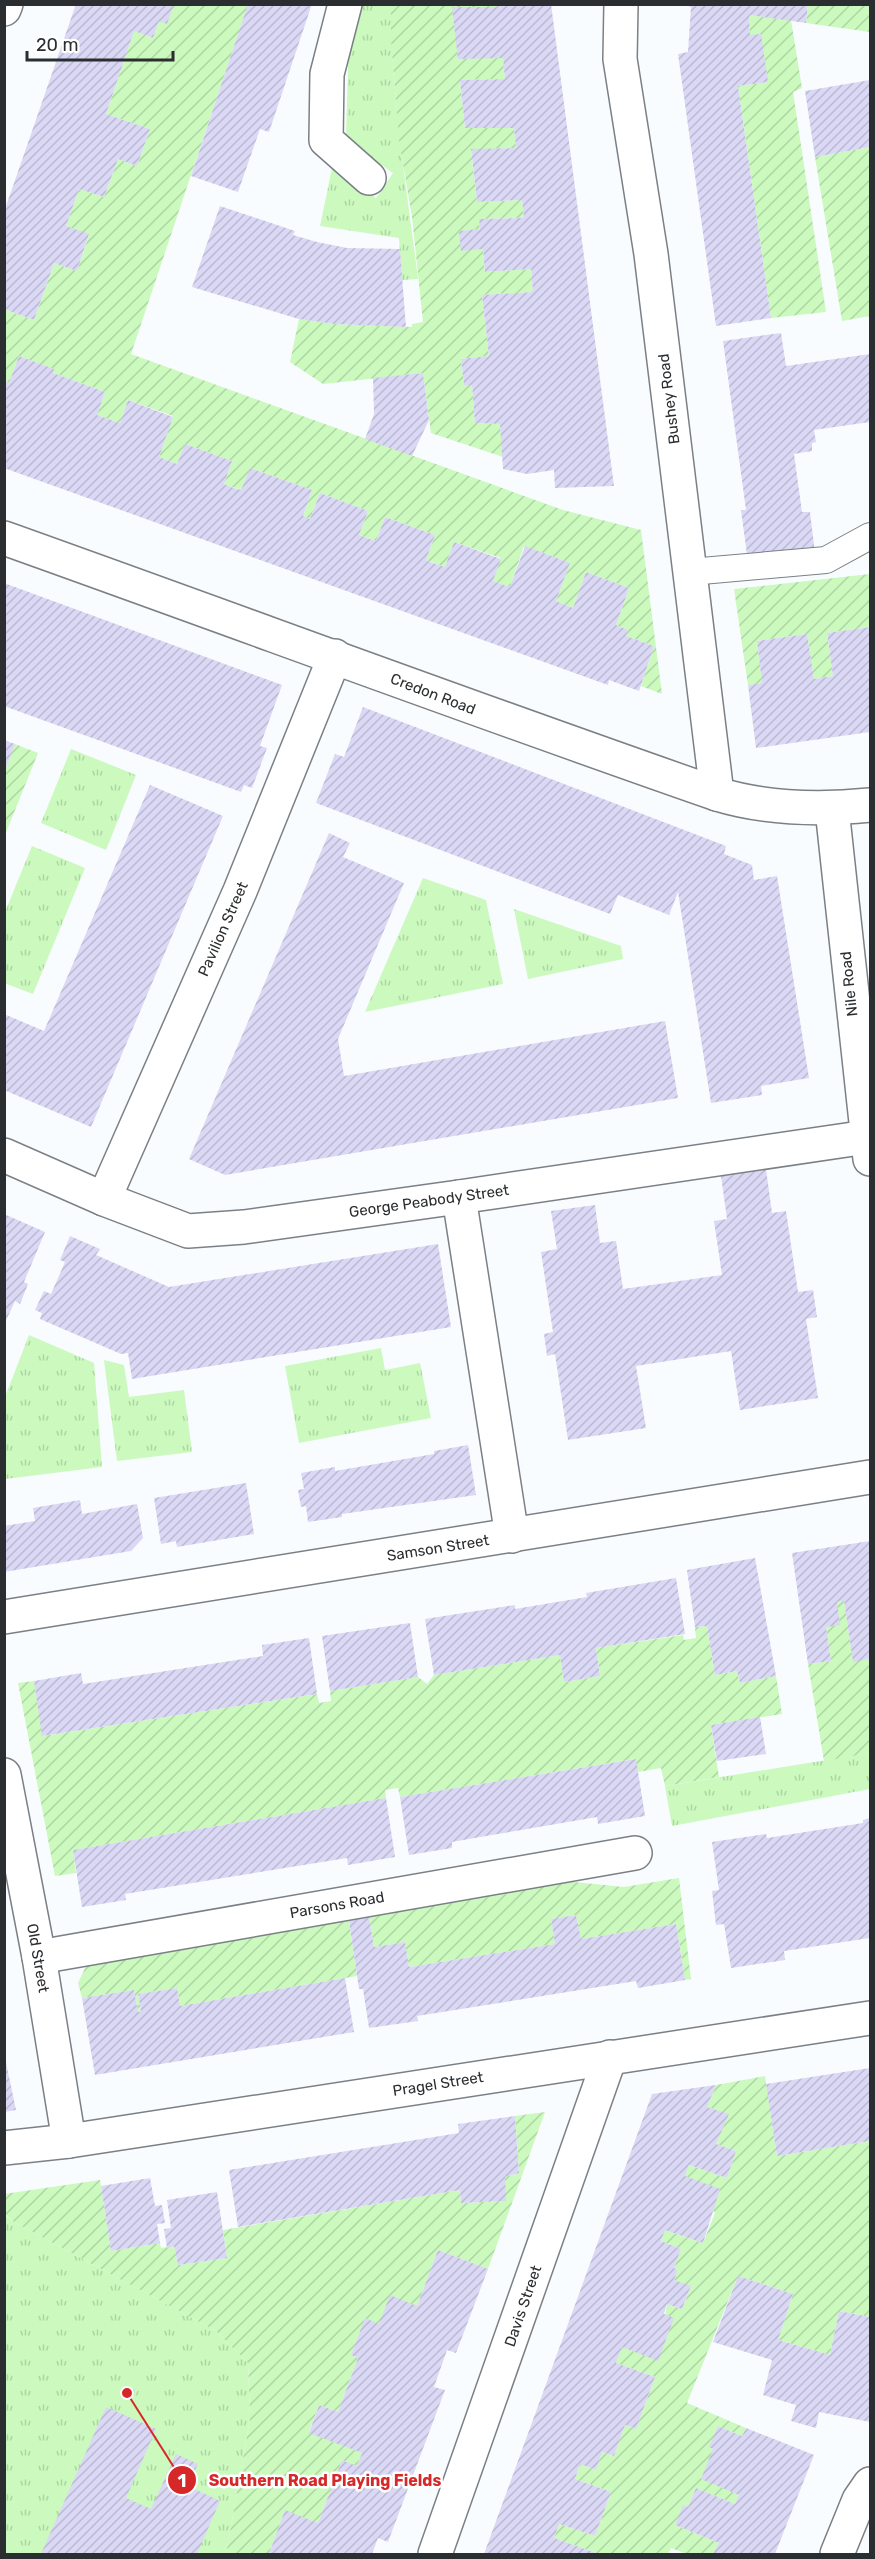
<svg xmlns="http://www.w3.org/2000/svg" width="875" height="2559" viewBox="0 0 875 2559" font-family="Rubik,sans-serif">
  <defs>
    <pattern id="grass-tufts" width="24" height="20" patternUnits="userSpaceOnUse" patternTransform="scale(1.5)"><rect width="24" height="20" fill="#cbf9be"/><path d="M3 7l-1-3M5 7V3M7 7l1-3M15 17l-1-3M17 17v-4M19 17l1-3" fill="none" stroke="#aed6a4"/></pattern>
    <pattern id="garden-furrows" width="10" height="10" patternUnits="userSpaceOnUse" patternTransform="scale(1.5)"><rect width="10" height="10" fill="#cbf9be"/><path d="M-1 1l2-2M0 10L10 0M9 11l2-2" fill="none" stroke="#aed6a4"/></pattern>
    <pattern id="building-hatch" width="6" height="6" patternUnits="userSpaceOnUse" patternTransform="scale(1.5)"><rect width="6" height="6" fill="#dad8f5"/><path d="M-1 1l2-2M0 6l6-6M5 7l2-2" fill="none" stroke="#bbbad2"/></pattern>
  </defs>
  <rect width="100%" height="100%" fill="#f9fcfe"/>
  <g fill="url(#grass-tufts)">
    <path d="M358,5h33c0,92 16,183 27,274l-16,1 -3,-42 -79,-12 12,-58 44,30 17,-25 -41,-29 -6,-9 3,-99z"/>
    <path d="M71,749l65,26 -30,75 -65,-27z"/>
    <path d="M32,846l53,22 -52,126 -29,-11 1,-71z"/>
    <path d="M423,878l63,22 17,84 -138,28z"/>
    <path d="M514,909l107,37 2,13 -95,20z"/>
    <path d="M29,1335l65,28 8,104 -97,12v-82z"/>
    <path d="M381,1348l4,22 35,-7 11,55 -132,25 -14,-77z"/>
    <path d="M104,1360l20,5 5,32 55,-7 8,62 -75,9z"/>
    <path d="M870,1753v36l-198,37 -7,-40z"/>
    <path d="M4,2214l10,8 202,109 32,32 2,56 -24,135h-221z"/>
  </g>
  <g fill="url(#garden-furrows)">
    <path d="M174,5h74l-117,349 432,156 78,20 21,164 -21,-8 13,-40 -28,-10 2,-6 -12,-5 13,-37 -43,-16 -13,36 -17,-7 14,-38 -46,-17 -14,41 -17,-6 8,-23 -47,-16 -9,25 -19,-7 9,-25 -50,-18 -9,24 -17,-6 9,-24 -48,-18 -10,26 -7,-3 9,-26 -62,-22 -9,22 -17,-6 8,-23 -47,-17 -8,20 -18,-7 14,-41 -45,-16 -8,23 -23,-8 8,-23 -52,-19v-4l-34,-13 -10,27 -4,-2 -1,-72 30,11 20,-57 23,8 12,-36 -23,-9 13,-37 25,8 14,-38 19,7 13,-37 -44,-15 28,-83 19,7 6,-17z"/>
    <path d="M391,5h106v2h-45l51,51 2,21 -45,1 5,48h49l2,20 -45,2 6,52 45,-2 2,18 -45,1 1,10 -21,3 24,17 2,23 46,-3 2,23 -51,3 7,61 -28,3 3,26h8l3,38 25,1 3,33 -72,-24 -8,-60 -100,11 -33,-22 9,-43 35,5 78,3v-3l11,-2 -11,-105 -13,-77 -8,-100z"/>
    <path d="M808,5h62v27l-64,-9z"/>
    <path d="M749,15l42,5 11,68 -9,4 33,220 -55,6 -33,-232 30,-4 -18,-47z"/>
    <path d="M870,147v169l-28,5 -27,-164z"/>
    <path d="M870,574v53l-43,6 6,43 -19,3 -7,-45 -50,7 5,42 -14,2 -14,-96z"/>
    <path d="M15,744l23,9 -33,82v-65z"/>
    <path d="M844,1601l9,60 17,-2v94l-46,8 -16,-97 23,-3 -5,-34 11,-25z"/>
    <path d="M707,1626l8,49 22,-4 3,12 36,-7 6,38 -71,11 8,52 -54,9 -4,-18 -23,4 -3,-13 -235,38 -2,-9 -13,2 1,8 -313,52 3,23 -21,3 -37,-193 16,-2 9,55 274,-42 2,9 12,-2 -1,-10 88,-14 9,7 7,-9 126,-20 4,27 36,-6 -4,-28 87,-13 1,5 12,-2 -1,-11z"/>
    <path d="M679,1878l12,101 -6,1 -9,-56 -95,15 -5,-24 -25,4 4,25 -146,23 -4,-25 -31,5 -5,-30 -20,4 8,55 -177,30 -3,-18 -39,6 3,18h-3l-4,-22 -52,8 -4,-15 10,-21 476,-81 60,6z"/>
    <path d="M765,2076l12,80 93,-15v176l-31,-6 -9,44 -52,-15 15,-46 -55,-18 -51,127 59,25 -4,8 -24,-10 -8,21 3,2 26,46 -4,9 -39,-16 -8,19 -5,-1 -8,19 44,18 -5,11h-27l-16,-6 -3,6h-69l-45,-16 5,-14 36,12 16,-44 -36,-13 5,-15 16,6 6,-18 12,4 11,-31 11,4 19,-52 -39,-14 6,-16 36,13 9,-56 15,5 9,-22 -17,-7 4,-10 -4,-2 7,-19 -20,-8 4,-11 38,13 12,-30 -30,-37 4,-11 38,13 9,-27 -20,-7 12,-30 -21,-7 9,-22z"/>
    <path d="M545,2112l-57,157 -50,-19 -21,56 -38,18 -14,-5 -14,36 7,3 -20,54 -19,-7 -10,27 53,21 -5,13 -15,-6 -24,63 -33,-12 -16,43h-43l24,-135 -2,-56 -32,-32 -202,-109 -9,-8 -1,-20 96,-14 11,71 49,-8 1,5 13,-2 4,19 49,-7 -4,-28 237,-40 1,13 44,-2v-24l14,-4 -4,-57z"/>
  </g>
  <g fill="url(#building-hatch)">
    <path d="M76,4h98l-7,20 -8,-3 -6,17 -19,-7 -28,83 44,15 -13,37 -19,-7 -14,38 -25,-8 -13,37 23,8 -12,37 -23,-8 -20,57 -30,-11v-97z"/>
    <path d="M248,4h64l-43,128 -9,-3 -22,63 -47,-16z"/>
    <path d="M497,4h54l63,482 -59,2 -1,-18 -27,4 -24,-5 -3,-45 -25,-1 -3,-38h-8l-3,-26 28,-3 -7,-61 51,-3 -2,-23 -46,3 -2,-23 -22,2 -2,-20 21,-2 -1,-10 45,-1 -2,-18 -45,2 -3,-27 -3,-26 45,-1 -2,-20h-49l-5,-48 45,-1 -2,-21 -45,1 -6,-52h45z"/>
    <path d="M681,4h127l-2,19 -57,-8 1,20 11,-1 7,48 -30,4 33,232 -55,8 -38,-272 10,-2 3,-45z"/>
    <path d="M870,80v67l-55,10 -10,-66z"/>
    <path d="M220,206l75,25 -2,4 24,7 30,6 53,1 6,78 -72,-3 -35,-5 -107,-32z"/>
    <path d="M781,333l5,33 84,-12v68l-56,8 2,12 -4,1v8l-18,3 8,58h8l5,41 -67,9 -7,-52h5l-23,-169z"/>
    <path d="M19,356l35,13 -1,4 52,19 -8,23 23,8 8,-23 45,17 -14,40 18,7 8,-20 47,17 -8,23 10,4 7,2 9,-22 62,22 -9,26 7,3 10,-26 48,18 -9,24 8,3 9,3 9,-24 50,18 -9,25 7,3 12,4 9,-25 47,17 -8,22 17,6 15,-41 45,17 -14,38 17,7 13,-36 43,16 -13,37 12,5 -2,6 28,10 -15,45 -30,-11 -1,5 -604,-217v-87l5,2z"/>
    <path d="M423,373l6,47 -17,36 -47,-17 9,-25 -1,-36z"/>
    <path d="M4,583l278,102 -22,61 7,2 -15,40 -8,-3 -3,7 -237,-86z"/>
    <path d="M870,627v105l-114,16 -8,-63 14,-2 -5,-42 50,-7 7,45 19,-3 -6,-43z"/>
    <path d="M363,707l363,139 -2,8 28,11 2,15 23,-4 32,202 -48,8 1,9 -51,8 -33,-211 -9,23 -51,-20 -8,19 -294,-111 19,-49 9,3z"/>
    <path d="M4,740l11,4 -10,26h-1z"/>
    <path d="M150,785l73,31 -132,311 -87,-37v-76l40,17z"/>
    <path d="M329,833l21,10 -7,14 61,26 -66,156 6,37 321,-55 13,77 -453,77 -36,-16z"/>
    <path d="M766,1169l6,44 14,-2 12,81 15,-2 4,27 -11,2 12,79 -78,12 -9,-59 -95,15 10,62 -78,12 -13,-86 -8,2 -3,-22 9,-2 -12,-80 16,-3 -6,-38 44,-6 5,38 16,-2 7,48 99,-14 -8,-54 13,-2 -6,-43z"/>
    <path d="M4,1214l41,18 -21,50 4,2 -8,20 -5,-3 -11,24z"/>
    <path d="M70,1236l30,13 -4,6 73,32 269,-43 13,83 -319,52 -4,-26 -7,1 -81,-35 2,-6 -7,-3 9,-19 7,3 14,-32 -5,-2z"/>
    <path d="M468,1445l8,50 -134,19v3l-34,5 -2,-16 -5,1 -3,-17 6,-1 -3,-16 34,-6v4l99,-17v-3z"/>
    <path d="M246,1483l8,51 -77,13 -1,-6 -15,3 -7,-46z"/>
    <path d="M80,1500l2,14 55,-10 6,34 -12,13 -127,21v-46l31,-5 -2,-13z"/>
    <path d="M870,1541v118l-17,3 -9,-61 -7,1 3,23 -14,2 5,34 -23,3 -16,-111z"/>
    <path d="M755,1558l21,118 -36,7 -3,-12 -22,4 -8,-49 -12,1 -8,-57z"/>
    <path d="M676,1578l9,56 -89,14 4,28 -36,6 -4,-27 -126,20 -9,-56 90,-14v4l72,-12 -1,-4z"/>
    <path d="M410,1623l8,54 -88,14 -8,-55z"/>
    <path d="M309,1638l8,56 -275,42 -8,-55 47,-8 2,11 180,-28 -1,-11z"/>
    <path d="M760,1717l6,37 -49,7 -6,-36z"/>
    <path d="M636,1759l9,57 -47,8 -1,-7 -111,19 -34,6v6l-43,7 -9,-58z"/>
    <path d="M386,1798l9,59 -47,8 -1,-7 -222,36 1,6 -44,7 -9,-57z"/>
    <path d="M870,1818v120l-86,13 1,9 -54,8 -7,-44 -8,1 -4,-34 7,-1 -7,-48 54,-8 1,4 96,-15v-3z"/>
    <path d="M576,1915l5,24 95,-15 9,56 -47,8 -2,-7 -219,35 1,5 -49,7 -6,-39h-4l-10,-68 20,-4 5,30 31,-5 4,25 146,-23 -4,-25z"/>
    <path d="M345,1978l9,54 -259,43 -13,-77 52,-8 4,22h3l-3,-18 39,-6 3,18z"/>
    <path d="M4,2053l12,57 -12,2z"/>
    <path d="M870,2068v73l-93,15 -11,-72z"/>
    <path d="M716,2085l-9,22 22,7 -13,30 20,7 -9,27 -38,-13 -4,11 35,13 -17,54 -38,-13 -4,11 20,8 -7,19 4,2 -4,10 17,6 -9,23 -15,-5 -3,10 10,4 -16,43 -36,-14 -6,16 39,14 -19,52 -11,-4 -11,31 -12,-4 -6,18 -16,-6 -5,15 36,13 -16,44 -36,-12 -5,14 45,16h-115l168,-460z"/>
    <path d="M515,2116l4,57 -14,4 1,24 -45,2 -1,-13 -222,37 -9,-57 230,-37 -1,-9z"/>
    <path d="M150,2178l5,28 7,-1 3,18 -8,1 3,19 -49,8 -10,-65z"/>
    <path d="M217,2192l10,66 -49,7 -4,-19 -7,2 -3,-19 7,-1 -4,-28z"/>
    <path d="M438,2250l50,19 -32,84 -9,-3 -13,37 11,3 -57,152 -10,-4 -6,16h-103l16,-44 33,13 24,-63 15,6 5,-13 -53,-20 10,-28 19,7 20,-54 -7,-3 14,-37 14,6 11,-29 27,11z"/>
    <path d="M738,2276l55,18 -15,46 52,15 9,-44 31,6v105l-51,-10 -3,16 -25,-7 5,-16 -33,-10 9,-35 -59,-18z"/>
    <path d="M106,2407l50,22 -30,69 25,11 25,-55 22,10 -10,22 32,15 -23,53h-156z"/>
    <path d="M718,2426l24,10 4,-8 68,27 -39,99h-62l6,-11 -44,-18 8,-20 5,2 8,-19 39,16 4,-9 -38,-16 12,-30 -4,-2z"/>
  </g>
  <g fill="none" stroke-linecap="round" stroke-linejoin="round">
    <defs>
      <path id="service" d="M690,572l136,-12 44,-24"/>
      <g id="minor">
        <path d="M345,4l-18,70 -1,66 43,38"/>
        <path d="M621,4l-1,55 31,195 66,540"/>
        <path d="M4,9l2,-5"/>
        <path d="M4,538c238,85 474,173 713,256 49,15 102,16 153,11"/>
        <path d="M832,809l38,350"/>
        <path d="M4,1155l100,44 84,32 56,-4 215,-30 408,-60"/>
        <path d="M459,1197l53,339"/>
        <path d="M104,1199l136,-308 95,-235"/>
        <path d="M4,1617l866,-140"/>
        <path d="M4,1775l35,182 30,184"/>
        <path d="M39,1957l596,-104"/>
        <path d="M4,2148l65,-7 801,-123"/>
        <path d="M435,2554l175,-497"/>
        <path d="M837,2554l22,-54 11,-16"/>
      </g>
    </defs>
    <use href="#service" stroke="#7a8085" stroke-width="28"/>
    <use href="#minor" stroke="#7a8085" stroke-width="36"/>
    <use href="#service" stroke="#fff" stroke-width="26"/>
    <use href="#minor" stroke="#fff" stroke-width="33"/>
  </g>
  <g text-anchor="middle" dominant-baseline="central" stroke-width="5" stroke-linejoin="round" paint-order="stroke">
    <g font-size="15" fill="#2b2e30" stroke="#fff">
      <text transform="translate(669 399) rotate(-97)">Bushey Road</text>
      <text transform="translate(433 694) rotate(21)">Credon Road</text>
      <text transform="translate(223 929) rotate(-66)">Pavilion Street</text>
      <text transform="translate(849 984) rotate(-96)">Nile Road</text>
      <text transform="translate(429 1201) rotate(-8)">George Peabody Street</text>
      <text transform="translate(438 1548) rotate(-9)">Samson Street</text>
      <text transform="translate(337 1905) rotate(-10)">Parsons Road</text>
      <text transform="translate(38 1958) rotate(80)">Old Street</text>
      <text transform="translate(438 2084) rotate(-9)">Pragel Street</text>
      <text transform="translate(523 2306) rotate(-71)">Davis Street</text>
    </g>
  </g>
  <path fill="none" stroke="#d62828" stroke-width="2" d="M127 2393L182 2480"/>
  <g fill="#d62828" stroke="#fff" stroke-width="2">
    <circle cx="127" cy="2393" r="6"/>
    <circle cx="182" cy="2480" r="15"/>
  </g>
  <g font-size="18" text-anchor="middle" font-weight="bold" fill="#fff">
    <text x="182" y="2487">1</text>
  </g>
  <g font-size="16" text-anchor="middle" font-weight="bold" fill="#d62828" stroke="#fff" stroke-width="5" stroke-linejoin="round" paint-order="stroke">
    <text x="325" y="2486">Southern Road Playing Fields</text>
  </g>
  <rect width="875" height="2559" fill="none" stroke="#2b2e30" stroke-width="12"/>
  <path d="M27 51v9h146v-9" fill="none" stroke="#2b2e30" stroke-width="3"/>
  <text x="36" y="51" font-size="18" fill="#2b2e30" stroke="#ffffff" stroke-width="4.5" paint-order="stroke">20 m</text>
</svg>
